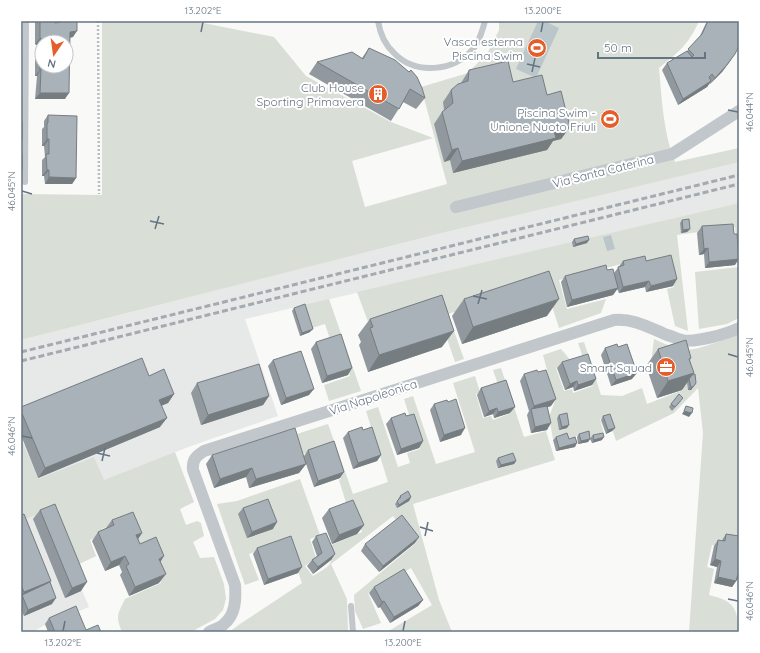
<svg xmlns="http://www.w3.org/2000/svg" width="760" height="653" viewBox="0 0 760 653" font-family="Quicksand,sans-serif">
  <rect width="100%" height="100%" fill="#f9f9f7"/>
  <path fill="#e7e8e8" d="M739,161v42l-494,116 33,97 -87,30 -145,57 43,104 -46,19 -10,6 -12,-1v-291l425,-108z"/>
  <g fill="#d9ded6">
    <path d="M102,21h91l81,16 32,39 85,46 42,16 -81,23 13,46 82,-23 -26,-97 47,-14 20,-21 11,-22v-9h200c-10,23 -21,32 -40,47 3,32 4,64 16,94l64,-14v14l-293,70 -425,108v-146l81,1z"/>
    <path d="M739,203v115l-12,6 -28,5 -4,-57 44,-5 -4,-40 -58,8 11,96 -13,-5 -8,-37 7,-2 -7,-29 -25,6 -1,-5 -82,21 8,29 39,-10 -5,14 -42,15 -14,-44 -97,30 16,45 -9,3 -19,-56 -66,21 -13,-35z"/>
    <path d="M329,299l32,92 -32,10 -5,-16 26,-9 -12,-38 -8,1 -5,-15 -13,4 -9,-23z"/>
    <path d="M739,334v207l-18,-2 -2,7 -7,-1 -5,22 7,2 -5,26c25,6 28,12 30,37h-50l14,-199 -5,-45 -24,25 -58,28 -8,-25 -8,3 4,15 -16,3v-4l-12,3v3l-8,2 -2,-6 -13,4 -4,-22 6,-16 -12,-46 18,-6 11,13 -16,6 8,23 8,-2 1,4 20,-7 -15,-43 6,-1 17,53 21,1 20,-8 5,16 36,-14 -4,-13 -28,-14 3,-24c9,4 20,9 30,11 13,1 41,-11 55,-16z"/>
    <path d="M501,368l23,69 22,-6 9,29 -142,44 26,96 13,32h-65l45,-27 -21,-37 -43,25 13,30 -18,6 -8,-18 -1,-16 62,-52 -23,-27 -62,48 16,35 1,33h-119l11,-8 62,-41 -15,-42 -38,13 10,26 -14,5 -28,-81 20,-3 63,-22 20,56 -10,4 6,19 -11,8 8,10c15,-10 23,-10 16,-30l33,-14 -8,-27 -7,1 -8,-26 2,-1 -11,-33 -27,8 -6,-20 31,-10 25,70 35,-12 -22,-71 12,-4 20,60 12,-4 -3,-10 13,-4 -16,-50 9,-3 23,68 39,-12 -22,-69 22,-7 5,16 -4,2 7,24 8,-2 2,4 18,-7 -8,-28 -4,2 -6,-17z"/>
    <path d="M21,439l17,40 56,-22 10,23 71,-28 19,50 -14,7 6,16 11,-4 4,2 3,13 -11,6 7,16 14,-1 10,27 2,15 -3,11 -8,9 -24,13h-69c-7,-16 -4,-18 3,-33l36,-16 -6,-14 -14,-22 -13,-29 -26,11 2,5 -14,6 6,16 -23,11 -24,-56 -28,9z"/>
  </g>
  <g fill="#bbc6cb">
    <path d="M538,21h6l15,7 -23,50 -20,-9z"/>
    <path d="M611,235l4,14 -8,2 -4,-14z"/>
  </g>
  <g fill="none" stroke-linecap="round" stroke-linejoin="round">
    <path stroke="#babec1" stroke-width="2.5" stroke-dasharray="2 2" stroke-linecap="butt" d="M98,21l1,173"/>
    <g stroke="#c2c7cb" stroke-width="6">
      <path d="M378,21c2,12 7,24 16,32 21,22 60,19 79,-4 7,-8 9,-18 12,-28"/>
      <path d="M25,182l1,-161"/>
      <path d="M351,606l2,26"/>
    </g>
    <g stroke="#c2c7cb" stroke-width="12">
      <path d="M456,207l216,-53 67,-43"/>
      <path d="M209,632c4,-2 10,-4 14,-7 13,-10 13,-26 12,-40l-42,-115c-1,-10 3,-14 11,-19l410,-131c19,-2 36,8 53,15 5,1 10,4 15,5 13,3 45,-6 57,-12"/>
    </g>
    <g stroke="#a3aab0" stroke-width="3" stroke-dasharray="6 3" stroke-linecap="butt">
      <path d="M21,352l718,-177"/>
      <path d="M21,361l718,-177"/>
    </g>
  </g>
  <g fill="#91999e">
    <path d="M35,21h20v2l2,-1v-1h20l-4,16 -3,1 -5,61h-30l2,-23h-2v-16l2,-3v-12l-2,-1z"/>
    <path d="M707,21h32l-8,39 -9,12 -12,12v-1l-3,4 -29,18 -16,-35 5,-7 20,-12 12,-13z"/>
    <path d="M369,48l56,50 -9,11 -13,-7 -12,19 -82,-47 8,-12 45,-4z"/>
    <path d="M469,70l44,12 34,13 23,32 -9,12 -8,2 -6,9 -94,23 -3,-13 -6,2 -10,-38 8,-12 2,-2 -1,-8 8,-12 10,-7z"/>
    <path d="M48,115l28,63 -4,6h-27l-1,-8h-2v-16l3,-3 -1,-11h-2v-17l2,-2v-6z"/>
    <path d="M682,220l8,9 -3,3 -6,1 -1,-10z"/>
    <path d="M702,226l33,39 -30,3 -1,-14 -5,1 -2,-22z"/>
    <path d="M574,239l13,4 -14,4 -1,-5z"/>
    <path d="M623,261h23l27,25 -27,6 -1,-5 -26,6 -2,-4 -4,6 -46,12 -6,-25 4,-6 42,-6 7,3z"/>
    <path d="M464,299l83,17 -85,28 -10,-28z"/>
    <path d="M294,308l16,24 -10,4 -8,-25z"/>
    <path d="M370,319l72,28 -74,25 -9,-27 2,-3 -3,-7z"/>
    <path d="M316,342l32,33 -26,8 -11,-34z"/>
    <path d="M605,348l27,31 -21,7 -10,-31z"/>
    <path d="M658,349l33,9 -1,2 2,15 4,8 -5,7h-3l-1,-8 -5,8 -25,8 -11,-32z"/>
    <path d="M273,360l36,35 -28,10 -13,-39z"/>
    <path d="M562,362l34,17 -4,6 -18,6 -1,-4 -8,3 -8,-22z"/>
    <path d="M524,374l27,32 -3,1 -1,23 -16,3 -4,-18 2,-4 -9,-30z"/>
    <path d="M149,376l25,18 -6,9 -7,3 -1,21 -122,51 -17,-43v-28z"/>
    <path d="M197,383l72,13 -6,9 -62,20 -10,-32z"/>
    <path d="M481,388l29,25 -16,5 -1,-4 -9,3 -7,-22z"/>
    <path d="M681,401l-9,10 -3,-4 2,-3z"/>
    <path d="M434,404l27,31 -21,7 -10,-32z"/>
    <path d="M559,415l8,13 -8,2 -2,-12z"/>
    <path d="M406,416l17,25 -4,7 -22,7 -11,-31 5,-6z"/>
    <path d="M603,416l12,12 -3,3 -6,3 -5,-14z"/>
    <path d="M363,430l18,25 -4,6 -24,8 -10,-31 5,-6z"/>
    <path d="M579,434l11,4 3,-3 9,5 -10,3 -2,-4 -2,3 -10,2 -1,-7z"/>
    <path d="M556,437l13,2 6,8 -19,4 -3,-11z"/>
    <path d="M308,450l32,28 -26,9 -10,-29 2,6 -7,9 -50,15 -3,-11 -32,11 -8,-24 6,-9 92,1z"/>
    <path d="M498,458l18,3 -2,3 -16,4 -2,-7z"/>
    <path d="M400,496l11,1 -2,4 -12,7 -2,-4 3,-4v-1z"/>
    <path d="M243,508l30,21 -26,9 -9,-24z"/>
    <path d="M329,509l35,16 -7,9 -25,10 -10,-26z"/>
    <path d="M40,510l41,81 -16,7 -32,-79z"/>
    <path d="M21,515l29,67 2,22 -28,12 -3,-6z"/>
    <path d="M112,520l30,13 -4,6 2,5 20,18 -1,21 -30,13 -9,-21 2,-3 -3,-7 -14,6 -13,-30 6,-9 8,-4z"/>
    <path d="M726,534l13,2v41l-7,10 -18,-4 3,-16 -7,-2 4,-19 4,-6h4z"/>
    <path d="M316,536l19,18 -4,6 -18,14 -6,-8 5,-6 5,-4 -5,-14z"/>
    <path d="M415,543l-36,29 -18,-21 4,-7z"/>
    <path d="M257,548l41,25 -34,12 -11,-31z"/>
    <path d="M374,587l49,13 -5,6 -28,17 -10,-16 -2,1 -9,-15z"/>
    <path d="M49,618l37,12 15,2h-53l-3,-8z"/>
  </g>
  <g fill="#767d81">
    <path d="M77,31l-4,6 -8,1 5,-6z"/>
    <path d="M40,38h1l-4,7 -2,-1z"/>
    <path d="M735,54l-13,18 -12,12z"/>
    <path d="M41,69l-4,7h-2l5,-6z"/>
    <path d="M711,81l-4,6 -29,18 5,-6z"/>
    <path d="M40,93h29l-4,6h-30z"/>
    <path d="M570,127l-9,12 -8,2 -6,9 -94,23 9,-12 92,-30z"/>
    <path d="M47,139h2l-5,7h-2z"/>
    <path d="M458,148l-8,12 -6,2 8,-12z"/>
    <path d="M47,170h2l-5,6h-2z"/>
    <path d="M49,177l27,1 -4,6h-27z"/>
    <path d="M690,229l-3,3 -6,1 2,-3z"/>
    <path d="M589,240l-2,3 -14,4 3,-3z"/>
    <path d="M708,248l-4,6 -5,1 5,-6z"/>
    <path d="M739,259l-4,6 -30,3 4,-6z"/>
    <path d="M677,279l-4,7 -27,6 5,-6z"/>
    <path d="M649,281l-4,6 -26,6 4,-6z"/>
    <path d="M618,288l-5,7 -46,12 5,-7z"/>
    <path d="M559,299l-12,17 -85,28 11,-17z"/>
    <path d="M313,329l-3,3 -10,4 2,-3z"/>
    <path d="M454,331l-12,16 -74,25 11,-17z"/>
    <path d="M352,368l-4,7 -26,8 5,-7z"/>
    <path d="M637,373l-5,6 -21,7 5,-6z"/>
    <path d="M694,373l-12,17 -25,8 11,-17z"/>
    <path d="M596,379l-4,6 -18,6 4,-6z"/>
    <path d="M577,381l-4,6 -8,3 5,-6z"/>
    <path d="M696,383l-5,7h-3l3,-3z"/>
    <path d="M314,389l-5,6 -28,10 5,-7z"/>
    <path d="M174,394l-6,9 -15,6 6,-9z"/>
    <path d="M269,396l-6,9 -62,20 7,-10z"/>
    <path d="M556,399l-5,7 -19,6 -1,-1 3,-5z"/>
    <path d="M515,407l-5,6 -16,5 4,-6z"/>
    <path d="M497,408l-4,6 -9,3 5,-6z"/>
    <path d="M684,411l8,2 -3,4 -7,-3z"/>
    <path d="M167,418l-7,9 -122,51 7,-10z"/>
    <path d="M551,423l-4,7 -16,3 4,-6z"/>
    <path d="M569,425l-2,3 -8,2 3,-3z"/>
    <path d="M465,428l-4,7 -21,7 4,-7z"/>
    <path d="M615,428l-3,3 -6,3 2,-4z"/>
    <path d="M604,437l-2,3 -10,3 2,-3z"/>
    <path d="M590,439l-2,3 -10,2 3,-3z"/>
    <path d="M423,441l-4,7 -22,7 4,-6z"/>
    <path d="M577,443l-2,4 -19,4 3,-3z"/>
    <path d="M381,455l-4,6 -24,8 5,-6z"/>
    <path d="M516,461l-2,3 -16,4 3,-3z"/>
    <path d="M306,464l-7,9 -50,15 7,-9z"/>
    <path d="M252,468l-6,9 -32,11 6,-9z"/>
    <path d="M344,472l-4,6 -26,9 4,-6z"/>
    <path d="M411,497l-2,4 -12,7 2,-3z"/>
    <path d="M277,522l-4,7 -26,9 5,-6z"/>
    <path d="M364,525l-7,9 -25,10 7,-9z"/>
    <path d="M142,533l-6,9v-7z"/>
    <path d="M419,537l-4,6 -36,29 4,-6z"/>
    <path d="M335,554l-4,6 -18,14 5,-7z"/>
    <path d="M125,556l-6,9 -14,6 6,-9z"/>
    <path d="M164,556l-6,10 1,-7z"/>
    <path d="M715,559l6,2 -4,6 -7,-2z"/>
    <path d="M302,567l-4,6 -34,12 4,-6z"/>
    <path d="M166,574l-7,9 -30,13 6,-9z"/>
    <path d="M738,574h1v3l-3,3z"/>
    <path d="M718,577l18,4 -4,6 -18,-4z"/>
    <path d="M51,581l-7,9 -22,5 2,-3z"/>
    <path d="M87,582l-6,9 -16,7 7,-10z"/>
    <path d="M56,598l-4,6 -28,12 4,-6z"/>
    <path d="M423,600l-5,6 -28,17 4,-6z"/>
    <path d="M384,601l-4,6 -2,1 4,-6z"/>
  </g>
  <g fill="#a9b2b8" stroke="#767d81" fill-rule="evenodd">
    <path d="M40,21h15v2l6,-1v-1h16v10l-7,1 -1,61h-29l1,-24 -1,1v-16h1v-16h-1zM42,42h24v24h-24z"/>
    <path d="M708,21h31v25l-4,8 -9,12 -11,12 -3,-4 -3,3 2,4 -28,18 -16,-36 20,-12 5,6 2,-2 -6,-6 14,-15z"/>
    <path d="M369,48l26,12 14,12 2,-2 6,7 5,11 3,10 -15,-9 -11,20 -82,-47 35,-10 11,7z"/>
    <path d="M508,61l5,21 29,-7 5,20 14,-4 9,36 -16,4 2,7 -94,23 -4,-13 -6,2 -10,-38 11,-9 -2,-13 7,-6 10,-3 1,-11z"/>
    <path d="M48,115l29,1 -1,62 -27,-1v-7h-2l-1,-16h3v-15h-2v-16h1z"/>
    <rect x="21" y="123" width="1" height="16"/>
    <rect x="21" y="154" width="1" height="16"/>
    <path d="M689,219l1,10 -7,1 -1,-10z"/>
    <path d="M733,224l1,10h3l2,25 -30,3 -1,-14 -4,1 -2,-23z"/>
    <path d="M588,236l1,4 -13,4 -2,-5z"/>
    <path d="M671,255l6,24 -26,7 -2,-5 -26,6 -5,-20 6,-2 -1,-4 22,-5 1,5z"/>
    <path d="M606,265l1,5 6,-1 5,19 -46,12 -7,-24z"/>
    <path d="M549,271l10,28 -86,28 -9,-28z"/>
    <path d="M442,295l12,36 -75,24 -9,-27 3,-1 -3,-8z"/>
    <path d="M305,304l8,25 -11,4 -8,-25z"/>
    <path d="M341,334l11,34 -25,8 -11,-34z"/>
    <path d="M686,340l5,18 -2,1 5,14 -26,8 -10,-32z"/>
    <path d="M617,344l1,3 9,-3 10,29 -21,7 -11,-32z"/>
    <path d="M301,351l13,38 -28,9 -13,-38z"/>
    <path d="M588,354l8,25 -18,6 -1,-4 -7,3 -8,-22z"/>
    <path d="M142,358l7,18 15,-7 10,25 -15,6 8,18 -122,50 -24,-57v-4z"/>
    <path d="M259,364l10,32 -61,19 -11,-32z"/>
    <path d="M537,370l1,2 8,-2 10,29 -22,7 -10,-32z"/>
    <path d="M695,374l1,9 -3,4h-2l-2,-8 3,-4z"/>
    <path d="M506,380l9,27 -17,5 -1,-4 -8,3 -8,-23z"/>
    <path d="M679,394l4,4 -8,9 -4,-3z"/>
    <path d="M456,399l9,29 -21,7 -10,-31 13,-4 1,2z"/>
    <path d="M547,406l4,17 -16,4 -4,-18z"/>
    <path d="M686,406l7,2 -1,5 -8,-2z"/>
    <path d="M405,413l1,3 8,-2 9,27 -22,8 -10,-31z"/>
    <path d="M567,413l2,12 -7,2 -3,-12z"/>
    <path d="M610,414l5,14 -7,2 -5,-14z"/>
    <path d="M362,427l1,3 9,-3 9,28 -23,8 -10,-31z"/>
    <path d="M295,428l11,36 -50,15 -4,-11 -32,11 -8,-24z"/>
    <path d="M589,431l1,8 -9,2 -2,-7z"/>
    <path d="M567,433l2,6 6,-2 2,6 -18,5 -3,-11z"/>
    <path d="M603,433l1,4 -10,3 -1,-5z"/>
    <path d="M334,441l10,31 -26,9 -10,-31z"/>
    <path d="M513,453l3,8 -15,4 -3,-7z"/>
    <path d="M408,491l3,6 -12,8 -2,-4 4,-4 -1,-1z"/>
    <path d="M268,499l9,23 -25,10 -9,-24z"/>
    <path d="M353,500l11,25 -25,10 -10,-26z"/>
    <path d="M55,504l32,78 -15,6 -32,-78z"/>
    <path d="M133,512l9,21 -6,2 4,9 16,-7 8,19 -5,3 7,15 -31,13 -9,-21 3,-2 -4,-8 -14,6 -13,-30 16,-7 -2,-5z"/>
    <path d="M24,514l27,67 -27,11 -3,-7v-70z"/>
    <path d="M402,515l17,22 -36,29 -18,-22z"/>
    <path d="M326,533l9,21 -17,13 -6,-7 10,-7 -6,-17z"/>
    <path d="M726,534l13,2v38h-1l-2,7 -18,-4 3,-16 -6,-2 3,-19 7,1z"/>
    <path d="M291,536l11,31 -34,12 -11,-31z"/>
    <path d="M404,569l19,31 -29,17 -10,-16 -2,1 -8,-15z"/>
    <path d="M50,582l6,16 -28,12 -6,-15z"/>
    <path d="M76,606l10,24 12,-5 3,7h-46l-6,-14z"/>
  </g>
  <path fill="none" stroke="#647482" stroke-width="1.5" d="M201,32l2,-10M541,32l2,-10M527,64l13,3M532,72l3,-14M728,110l10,2M22,191l10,3M150,221l14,3M155,229l4,-13M473,296l14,3M478,304l4,-14M728,354l10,3M22,436l10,2M97,453l13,3M102,461l3,-13M420,527l13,4M425,536l3,-14M728,599l10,2M63,631l2,-10M403,631l2,-10"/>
  <defs>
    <symbol id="stadium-disc" viewBox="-11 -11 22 22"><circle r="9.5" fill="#e45e2c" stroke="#fff"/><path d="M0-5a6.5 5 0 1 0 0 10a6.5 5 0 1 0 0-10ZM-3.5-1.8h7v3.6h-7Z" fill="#fff"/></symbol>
    <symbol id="building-disc" viewBox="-11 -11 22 22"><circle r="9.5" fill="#e45e2c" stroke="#fff"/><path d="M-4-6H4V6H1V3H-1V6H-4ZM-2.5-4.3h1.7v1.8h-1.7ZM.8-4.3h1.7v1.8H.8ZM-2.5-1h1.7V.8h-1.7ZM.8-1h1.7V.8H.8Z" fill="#fff"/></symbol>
    <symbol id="office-disc" viewBox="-11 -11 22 22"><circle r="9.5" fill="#e45e2c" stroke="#fff"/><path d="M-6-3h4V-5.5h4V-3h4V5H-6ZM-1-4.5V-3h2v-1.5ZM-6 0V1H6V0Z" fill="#fff"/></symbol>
  </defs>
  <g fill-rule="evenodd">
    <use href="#stadium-disc" x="526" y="37" width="22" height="22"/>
    <use href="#building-disc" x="367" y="83" width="22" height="22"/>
    <use href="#stadium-disc" x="599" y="108" width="22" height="22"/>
    <use href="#office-disc" x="655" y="356" width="22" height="22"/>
  </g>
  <g text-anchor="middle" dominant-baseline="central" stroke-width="4" stroke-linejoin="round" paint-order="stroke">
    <g font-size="12" fill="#647482" stroke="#fff" text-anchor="end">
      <text x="523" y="41">Vasca esterna<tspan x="523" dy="14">Piscina Swim</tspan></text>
      <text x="364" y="87">Club House<tspan x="364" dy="14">Sporting Primavera</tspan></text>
      <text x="596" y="112">Piscina Swim -<tspan x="596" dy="14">Unione Nuoto Friuli</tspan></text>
      <text x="652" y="367">Smart Squad</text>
    </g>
    <g font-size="12" fill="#647482" stroke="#fff">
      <text transform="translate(603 171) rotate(-14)">Via Santa Caterina</text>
      <text transform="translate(373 397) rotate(-18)">Via Napoleonica</text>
    </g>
  </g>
  <rect width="760" height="653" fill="none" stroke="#ffffff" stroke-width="44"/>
  <g transform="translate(54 54) rotate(193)"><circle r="19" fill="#ffffff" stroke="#c1c7cd"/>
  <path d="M0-3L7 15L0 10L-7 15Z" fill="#e45e2c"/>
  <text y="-6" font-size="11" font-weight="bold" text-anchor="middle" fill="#647482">N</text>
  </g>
  <path d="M598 52v6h107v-6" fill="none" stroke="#647482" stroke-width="2"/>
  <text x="604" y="52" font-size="12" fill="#647482" stroke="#ffffff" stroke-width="3" paint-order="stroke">50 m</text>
  <rect x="22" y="22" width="716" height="609" fill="none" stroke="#647482" stroke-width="1.5"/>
  <g font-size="10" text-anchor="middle" fill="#647482">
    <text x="203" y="14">13.202°E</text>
    <text x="543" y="14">13.200°E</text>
    <text transform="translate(749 112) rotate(-90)" y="4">46.044°N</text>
    <text transform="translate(11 191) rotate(-90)" y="4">46.045°N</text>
    <text transform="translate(749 357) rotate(-90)" y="4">46.045°N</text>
    <text transform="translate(11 436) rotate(-90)" y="4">46.046°N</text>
    <text transform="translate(749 601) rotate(-90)" y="4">46.046°N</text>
    <text x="63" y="646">13.202°E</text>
    <text x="403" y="646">13.200°E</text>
  </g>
</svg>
